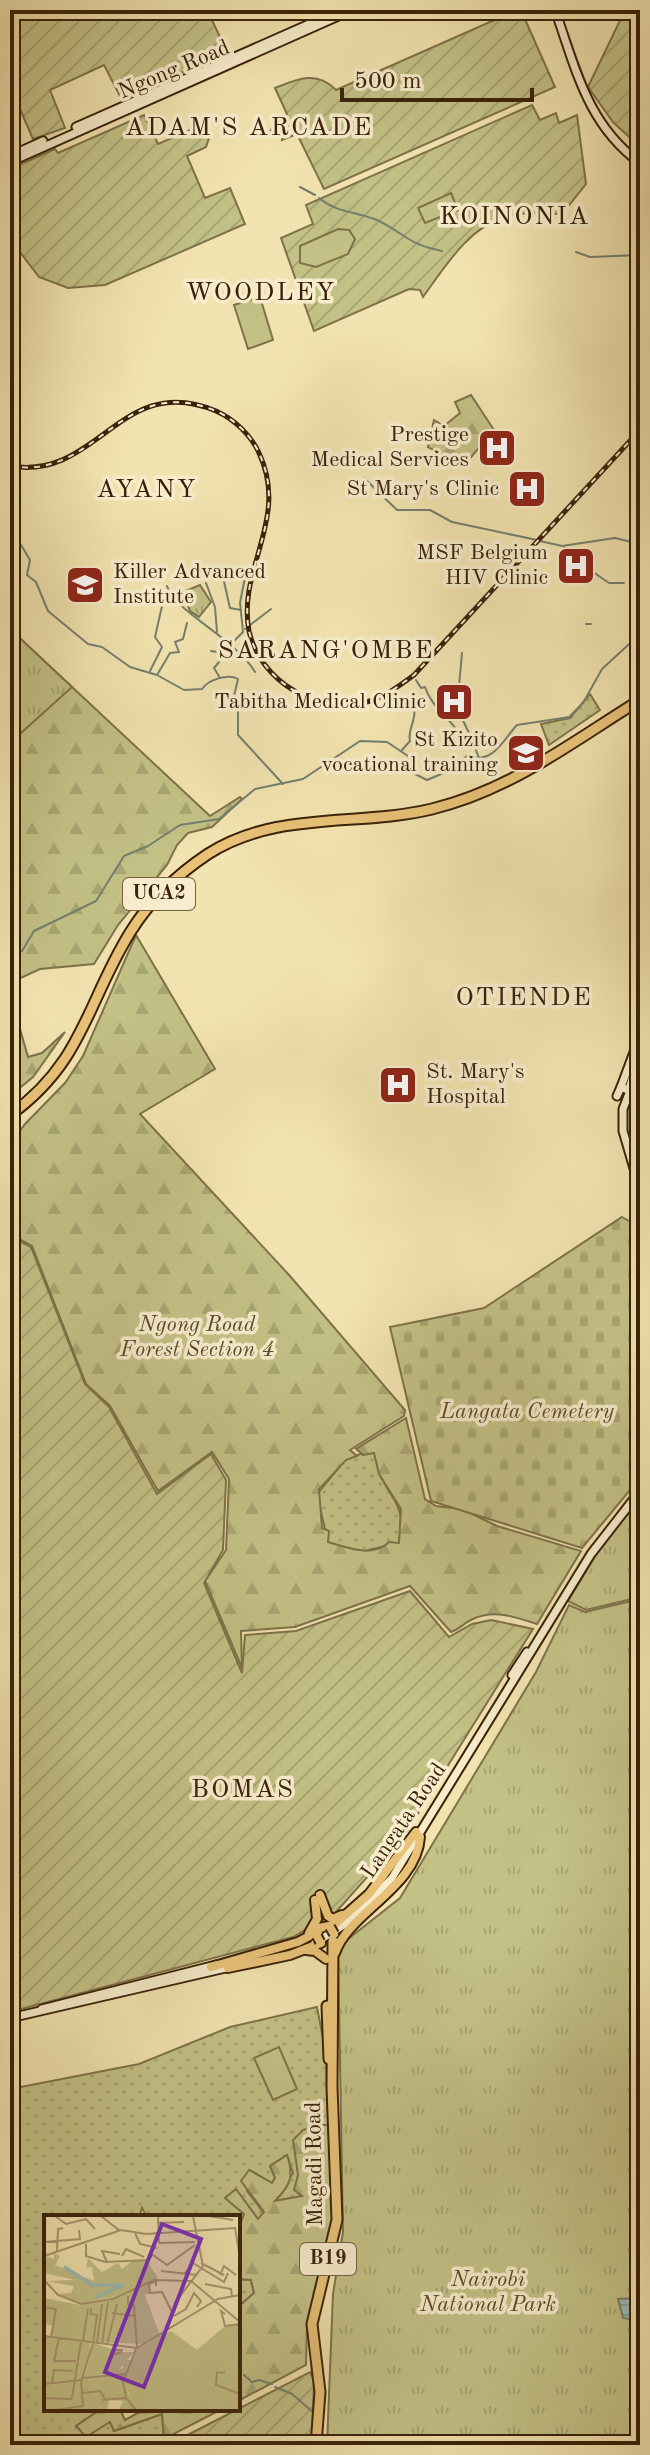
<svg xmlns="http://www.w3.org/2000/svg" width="650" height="2455" viewBox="0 0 650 2455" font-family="'Old Standard TT',serif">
  <defs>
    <pattern id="grass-dots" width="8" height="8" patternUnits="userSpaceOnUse" patternTransform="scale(2)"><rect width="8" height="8" fill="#c3c186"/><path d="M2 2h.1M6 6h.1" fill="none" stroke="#a8a672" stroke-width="1.8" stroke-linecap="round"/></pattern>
    <pattern id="forest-firs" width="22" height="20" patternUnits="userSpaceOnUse" patternTransform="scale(2)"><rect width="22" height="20" fill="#c3c186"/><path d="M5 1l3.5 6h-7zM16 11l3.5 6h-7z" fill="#a8a672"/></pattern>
    <pattern id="cemetery-stones" width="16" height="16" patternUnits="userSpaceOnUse" patternTransform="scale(2)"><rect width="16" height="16" fill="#c3c186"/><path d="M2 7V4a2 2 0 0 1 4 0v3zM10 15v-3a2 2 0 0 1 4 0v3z" fill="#a8a672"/></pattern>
    <pattern id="park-tufts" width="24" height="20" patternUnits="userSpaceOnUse" patternTransform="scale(2)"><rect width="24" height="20" fill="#c3c186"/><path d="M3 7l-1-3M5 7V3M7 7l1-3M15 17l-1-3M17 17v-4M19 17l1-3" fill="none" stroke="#a8a672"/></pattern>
    <pattern id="garden-furrows" width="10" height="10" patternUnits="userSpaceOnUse" patternTransform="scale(2)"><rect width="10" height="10" fill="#c3c186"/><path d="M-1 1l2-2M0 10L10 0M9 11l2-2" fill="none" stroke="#a8a672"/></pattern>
    <pattern id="water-rules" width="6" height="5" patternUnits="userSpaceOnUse" patternTransform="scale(2)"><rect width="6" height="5" fill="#9dbdb3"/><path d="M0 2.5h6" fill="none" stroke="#88a299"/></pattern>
  </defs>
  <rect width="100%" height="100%" fill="#f2e4b0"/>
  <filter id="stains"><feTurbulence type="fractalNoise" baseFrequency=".0025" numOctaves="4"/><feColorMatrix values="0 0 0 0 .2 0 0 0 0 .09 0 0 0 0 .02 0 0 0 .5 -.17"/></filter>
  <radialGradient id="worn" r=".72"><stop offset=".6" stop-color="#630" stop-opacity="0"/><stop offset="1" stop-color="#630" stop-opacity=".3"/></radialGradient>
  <g fill="url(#grass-dots)" stroke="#7e7248" stroke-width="2">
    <path d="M590,694l10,16 -51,35 -8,-21 29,-6z"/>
    <path d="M369,1451l5,1c4,9 3,18 7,25 17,32 23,27 18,66l-39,9 -32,-9 -11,-49 29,-35z"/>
    <path d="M317,2007l9,47 2,71h-10l-15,71 -29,5 19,-28 -6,-18 -17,11 5,12 -3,5 -22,-13 -3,21 17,22 -6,6 -22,-29 -10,7 18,17 -6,16v-13h-91l-5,-9 -3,9h-93v192h55l-25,17 35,-4 3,9 48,-17 2,25 -10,6h-144v-356l129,-25 91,-37z"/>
    <path d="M238,2279l13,1 3,13 -16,14z"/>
  </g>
  <g fill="url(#forest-firs)" stroke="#7e7248" stroke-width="2">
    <path d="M471,395l25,38c-8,4 -27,25 -32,34l-36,-20 6,-27 10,6 16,-13 -5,-11z"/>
    <path d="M10,629l200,187 30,-19 2,2 -30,28 -24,6 -11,12 -10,20 -49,60 -24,39 -54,5 -30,14z"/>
    <path d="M136,935l79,134 -75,45 150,162 115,134 -1,6 -54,34 7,6 -11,4 -27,29 3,39 7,3 -1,11c20,6 45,16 61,0l10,1 2,-34 -22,-35 -5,-21 -11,2 -7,-6 50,-31 19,81 11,7 26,3 35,17 84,25 -44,73c-21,-7 -43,-15 -64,-5 -8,3 -13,10 -22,13l-41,-46 -115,41 -54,4 1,37 -37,-87 21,-31 3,-71 -17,-27 -54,39 -48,-85 -24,-22 -54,-138 -22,-12v-89l15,-21 40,-41 18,-27z"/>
    <path d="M10,1020l10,9 8,28 14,-4 23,-21 -32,45 -23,19z"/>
    <path d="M318,2125h10l7,96 -28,103 -1,41 -68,36v-94l16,-14 -3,-13 -13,-1v-49l6,-16 -19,-16 11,-9 22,30 6,-7 -23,-31 8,-11 23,13 3,-5 -5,-12 17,-11c7,21 4,30 -12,46l27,-5 -8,-6 4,-15 -5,-35 10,-10z"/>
    <path d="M101,2409h19l5,11 20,-11h77l-58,30 -2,-25 -48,17 -4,-9 -24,15 -10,-11z"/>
  </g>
  <path fill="url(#cemetery-stones)" stroke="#7e7248" stroke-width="2" d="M622,1217l18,10v251l-58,70 -151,-47 -41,-174 94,-19z"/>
  <g fill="url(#park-tufts)" stroke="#7e7248" stroke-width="2">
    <path d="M200,585l11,17 -12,15 -9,-6 -7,-19z"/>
    <path d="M10,629l62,58 -62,56z"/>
    <path d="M640,1499v98l-54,13 -18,-9 34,-57z"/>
    <path d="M640,1599v846h-313l6,-151 10,-62 -5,-285 62,-49 136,-226 33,-67 16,7z"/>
  </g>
  <g fill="url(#garden-furrows)" stroke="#7e7248" stroke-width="2">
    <path d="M20,10h209l-18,8 16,34 -105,48 -18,-35 -54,25 15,38 -32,11 -14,-32 -9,-7v-86z"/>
    <path d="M517,10h4l34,77 -231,102 -27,-55 -15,6 -1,-12 -11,4 5,-9 12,-9 -12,-26c22,-9 42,-18 61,2z"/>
    <path d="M625,10h15v137l-27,-25 -25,-35z"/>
    <path d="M532,105l8,15 16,-7 3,10 18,-8 9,69 -24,30c-17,0 -38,-3 -56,2 -37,11 -62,52 -83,81l-3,-7 -11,-1 -95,42 -33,-93 32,-14 -7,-19z"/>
    <path d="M144,115l14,29 46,-20 5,14 -3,9 -19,9 18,42 25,-10 15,36 -140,61 -37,3 -29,-11 -29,-38v-70l45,-20 3,4z"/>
    <path d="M10,1236l21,11 54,137 24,23 48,87 54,-40 15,26 -3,70 -19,33 38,90 3,-38 51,-4 114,-40 39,46 23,-13 19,-4 42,9 -129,207 -68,76 -43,25 -283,75z"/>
    <path d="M310,2372l4,9 -2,64h-144z"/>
  </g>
  <g fill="#c3c186" stroke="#7e7248" stroke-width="2">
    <path d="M451,193l7,17 -33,13 -7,-15z"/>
    <path d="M338,229l11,1 6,9 -7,15 -32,13 -16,-4v-17z"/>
    <path d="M260,297l13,43 -25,9 -14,-44z"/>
    <path d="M279,2047l18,42 -24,11 -19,-42z"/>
  </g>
  <path fill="url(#water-rules)" stroke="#757f6f" stroke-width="2" d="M640,2298v23l-17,-3 -5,-19z"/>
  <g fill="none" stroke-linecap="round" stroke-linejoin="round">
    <g stroke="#757f6f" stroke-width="2">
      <path d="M300,187l15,8"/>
      <path d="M319,198c19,16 39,13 60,23 28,14 28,23 63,30"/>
      <path d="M576,252l14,5 50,-2"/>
      <path d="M364,478l33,32h33l22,12 85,18"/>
      <path d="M11,526l5,15"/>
      <path d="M18,540l12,20 -3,15 9,7 12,29 40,33 14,3 28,20 27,8 27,15 18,-1c6,-9 26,-16 36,-10l-6,26 6,4v26l45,49"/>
      <path d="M540,541l22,5 53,-8 25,6"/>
      <path d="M564,547l6,9 39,27h15"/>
      <path d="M223,577l7,31 11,2"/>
      <path d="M206,583l9,24 2,25"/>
      <path d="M167,586c7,25 68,52 88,86"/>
      <path d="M586,624h5"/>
      <path d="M250,625l21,-16"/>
      <path d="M245,629l3,-2"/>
      <path d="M232,643l11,-11 -3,-29 5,-26"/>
      <path d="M211,651l7,1 1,10 -5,6 6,10"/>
      <path d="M462,653l-5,55 14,29"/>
      <path d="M150,671l12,-24 -7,-10 7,-31"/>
      <path d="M157,675l13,-22 9,-1 -4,-10 8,-3 4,-16"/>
      <path d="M416,680l5,8 4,-1c7,23 32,34 37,55l10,-2 7,18"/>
      <path d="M402,750l8,-9c-3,-11 7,-22 4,-32 -2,-6 -11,-9 -12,-11"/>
      <path d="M10,957l12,-6 12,-20 62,-30 28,-45 24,-10 32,-21 39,-6 36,-30 48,-10 57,-38 27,1 21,14 7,18 12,6 19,-8 21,-16c26,9 36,-16 50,-31l52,-8 14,-14 19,-34 38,-35"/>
      <path d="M244,2375l8,7 7,-2 13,4"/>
      <path d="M275,2387l17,7 23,20"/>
    </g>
    <defs>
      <g id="secondary">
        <path d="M555,10c21,59 32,114 85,153"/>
        <path d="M76,127l256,-113"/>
        <path d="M10,156l33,-15"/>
        <path d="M10,162l342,-152"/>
        <path d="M621,1087l19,-51"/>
        <path d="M629,1089l11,-37"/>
        <path d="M617,1096l4,-9 9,4 -7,18v22l17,58"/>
        <path d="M512,1675l15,-23"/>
        <path d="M315,1943l32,-20 45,-45 199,-324 49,-63"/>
        <path d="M42,2009l174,-44"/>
        <path d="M10,2018l220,-51"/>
      </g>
      <g id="primary">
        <path d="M320,1895l8,21 5,3 9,-4"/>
        <path d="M309,1933l8,-14 -2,-19"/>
        <path d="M317,1936l2,-8 15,-3 35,-31 47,-62"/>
        <path d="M306,1950l9,1 11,8"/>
        <path d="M335,1953c14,-41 82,-66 85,-116"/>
        <path d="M211,1967l87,-25 19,-10"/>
        <path d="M228,1968l62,-13 31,-12"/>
      </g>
      <g id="trunk">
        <path d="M10,1115c74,-53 77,-114 121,-184 20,-32 47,-57 77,-77 69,-44 149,-27 224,-45 79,-19 140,-67 208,-109"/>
        <path d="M327,2006l2,53"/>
        <path d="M316,2445l4,-53 -8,-68 25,-104 -5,-133 1,-146"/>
      </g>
    </defs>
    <use href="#secondary" stroke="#3a220a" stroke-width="11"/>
    <use href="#primary" stroke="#3a220a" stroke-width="12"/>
    <use href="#trunk" stroke="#3a220a" stroke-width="13"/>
    <use href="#secondary" stroke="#f7edcc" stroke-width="7"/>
    <use href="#primary" stroke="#e9c278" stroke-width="8"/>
    <use href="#trunk" stroke="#e9c278" stroke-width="9"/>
    <defs>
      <path id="rail" d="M10,466c89,15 110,-95 206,-55 18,8 35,24 43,42 31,66 -22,115 -10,178 11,50 69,85 118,71 19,-6 32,-16 47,-27l226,-245"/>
    </defs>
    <use href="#rail" stroke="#3a220a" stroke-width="5"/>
    <use href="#rail" stroke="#f7edcc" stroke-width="2" stroke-dasharray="6" stroke-linecap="butt"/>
    <defs>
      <g id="primary-bridge">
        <path d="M330,1927l4,7"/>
        <path d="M317,1936l3,6"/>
      </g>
    </defs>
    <use href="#primary-bridge" stroke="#3a220a" stroke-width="12" stroke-linecap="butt"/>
    <use href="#primary-bridge" stroke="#e9c278" stroke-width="8"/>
  </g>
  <defs>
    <symbol id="hospital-square" viewBox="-11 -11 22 22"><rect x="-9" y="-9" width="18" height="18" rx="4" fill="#8f2418" stroke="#f7edcc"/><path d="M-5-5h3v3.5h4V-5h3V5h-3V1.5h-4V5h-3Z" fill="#fff"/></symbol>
    <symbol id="university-square" viewBox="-11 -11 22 22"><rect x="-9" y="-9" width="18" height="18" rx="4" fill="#8f2418" stroke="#f7edcc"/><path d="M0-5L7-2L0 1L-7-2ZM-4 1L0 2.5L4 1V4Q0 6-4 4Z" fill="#fff"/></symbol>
  </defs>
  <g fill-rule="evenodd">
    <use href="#hospital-square" x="475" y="426" width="44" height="44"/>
    <use href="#hospital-square" x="505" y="467" width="44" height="44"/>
    <use href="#hospital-square" x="554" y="544" width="44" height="44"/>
    <use href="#university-square" x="63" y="563" width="44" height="44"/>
    <use href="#hospital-square" x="432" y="680" width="44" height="44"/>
    <use href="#university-square" x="504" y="731" width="44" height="44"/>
    <use href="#hospital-square" x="376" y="1063" width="44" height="44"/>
  </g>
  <g text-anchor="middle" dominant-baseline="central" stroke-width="7" stroke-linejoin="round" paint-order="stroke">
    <g fill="#f7edcc" stroke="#735f44" stroke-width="2">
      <rect x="123" y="878" width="72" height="32" rx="6"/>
      <rect x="300" y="2243" width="56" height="32" rx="6"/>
    </g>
    <g font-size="20" font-weight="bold" fill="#3a220a">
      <text x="159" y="894">UCA2</text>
      <text x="328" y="2259">B19</text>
    </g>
    <g font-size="22" fill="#3a220a" stroke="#f7edcc">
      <text transform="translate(174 70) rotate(-23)">Ngong Road</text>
      <text transform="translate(404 1821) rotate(-56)">Langata Road</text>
      <text transform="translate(315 2164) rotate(-91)">Magadi Road</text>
    </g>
    <g font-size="22" fill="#3a220a" stroke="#f7edcc" text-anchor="end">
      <text x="469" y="435">Prestige<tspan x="469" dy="25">Medical Services</tspan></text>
      <text x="499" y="489">St Mary's Clinic</text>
      <text x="548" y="553">MSF Belgium<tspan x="548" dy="25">HIV Clinic</tspan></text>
      <text x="113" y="572" text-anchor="start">Killer Advanced<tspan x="113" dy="25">Institute</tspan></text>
      <text x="426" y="702">Tabitha Medical Clinic</text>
      <text x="498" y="740">St Kizito<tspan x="498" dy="25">vocational training</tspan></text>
      <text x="426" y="1072" text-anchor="start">St. Mary's<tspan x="426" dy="25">Hospital</tspan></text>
    </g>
    <g font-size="22" font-style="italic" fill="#5c4a29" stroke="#f7edcc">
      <text x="197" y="1325">Ngong Road<tspan x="197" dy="25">Forest Section 4</tspan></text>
      <text x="527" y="1412">Langata Cemetery</text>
      <text x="488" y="2280">Nairobi<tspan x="488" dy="25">National Park</tspan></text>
    </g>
    <g font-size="26" letter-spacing="2" fill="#3a220a" stroke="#f7edcc">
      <text x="249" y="128">ADAM'S ARCADE</text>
      <text x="515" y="217">KOINONIA</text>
      <text x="261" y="293">WOODLEY</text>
      <text x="147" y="490">AYANY</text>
      <text x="326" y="651">SARANG'OMBE</text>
      <text x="524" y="998">OTIENDE</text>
      <text x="243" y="1790">BOMAS</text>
    </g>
  </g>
  <g transform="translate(44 2215)">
    <rect width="196" height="196" fill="#f2e4b0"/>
    <path d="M49,128l29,9h12l-18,21 -31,3z" fill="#c3c186"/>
    <path d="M10,38l6,3 -5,9 39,16 -2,-14 -6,1 2,-10 14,14 16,-9 4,6 10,-8h15l11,17 -28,14 18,-9 2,10 -5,2 14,38 39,17 27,-24h11l1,5 -10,4v12l1,-11 5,2 -2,9 -11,13 20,3 -13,7 -11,-6 4,5 -5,24 -19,17h-60l-10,-12 10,-2 -4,-9 -6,4 -2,-10 -14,-9 14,-4 -5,-7 14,-1 11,-14 2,13 22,-6h-9l-10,-10 6,-10 -19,2 5,-17 -12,-25 -48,11 -23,-10 13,-1 3,-7 -28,-5 29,-1 -31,-7v-17l10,3z" fill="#c3c186"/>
    <path d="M196,109v86h-104l-12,-28 13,-33 34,-18 26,19 28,-24z" fill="#c3c186"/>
    <path d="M85,78l12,24 -2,11 17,7 -12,9 -53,-2 -6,33 40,-1 -2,8 13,28h-17l4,-9 -14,-1 -2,10h-63v-74l8,1 1,-11 -7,-2 -2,11v-37l36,7z" fill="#c3c186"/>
    <path fill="none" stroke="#9dbdb3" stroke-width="4" d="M20,52l28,18h31M52,82l27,-12"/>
    <path fill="none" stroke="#a8966e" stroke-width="2" d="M11,1l11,8 20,-5 9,10M57,1l19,15M114,1l1,27M165,1l24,4M113,8l27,-1M191,13l5,30M91,18l5,11 17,4M0,27l36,-3 -1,-9M115,28l36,-1M42,29v12l19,6 43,-2 5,-6M13,36l1,-22 5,-1M109,40l14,10 28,-20M0,41l77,-26 25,4 90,-6M78,41l4,-7 18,8M63,47l-5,-11 18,3M157,48l23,12M117,56l36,4M141,58l8,-10 31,19 4,-9M176,60l4,-9 12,9M0,65l14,15 23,9 32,-5 41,-19 37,1 49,41M161,69l26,5 1,7M112,71v-5l-7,3 1,9 12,-1 11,22M84,81v8l6,1 3,43M130,89l29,-38 -10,-50M0,92l12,2 -5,28M47,93v6l6,1 -4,28M68,98l24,3M181,99l-4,-3 4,15 15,-2M130,101l12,-7 8,-16 7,8 -4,6M0,121l93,12 81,-49 22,-4M15,123l-5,23h22M39,126l5,-32M53,128l5,-39M58,129l6,-42M63,130l10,-41M78,137l-10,3v-5h11M181,158l-8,-1 -1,13 24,9M39,163l43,-4M8,168l2,-13 19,1M0,169l38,-4M38,178l18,-2 5,8M0,183l28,1M28,183l9,-57M58,185l24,-2M11,195l28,-4 -2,-24 12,-39M92,195l-10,-12 -3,-16 13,-33"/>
    <path fill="#7b2cbf" fill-opacity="0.15" stroke="#7b2cbf" stroke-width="4" d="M118,9l39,15 -57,148 -39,-15z"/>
    <rect width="196" height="196" fill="none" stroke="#3a220a" stroke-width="4"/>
  </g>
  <rect width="650" height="2455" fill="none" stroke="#f2e4b0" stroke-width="40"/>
  <rect x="12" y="12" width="626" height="2431" fill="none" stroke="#3a220a" stroke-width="4"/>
  <rect x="20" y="20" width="610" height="2415" fill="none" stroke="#3a220a" stroke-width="2"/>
  <path d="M342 88v12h190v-12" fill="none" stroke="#3a220a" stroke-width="4"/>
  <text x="354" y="88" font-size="24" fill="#3a220a" stroke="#f7edcc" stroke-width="6" paint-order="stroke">500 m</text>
  <rect width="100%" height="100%" filter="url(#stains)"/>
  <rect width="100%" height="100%" fill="url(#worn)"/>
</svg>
